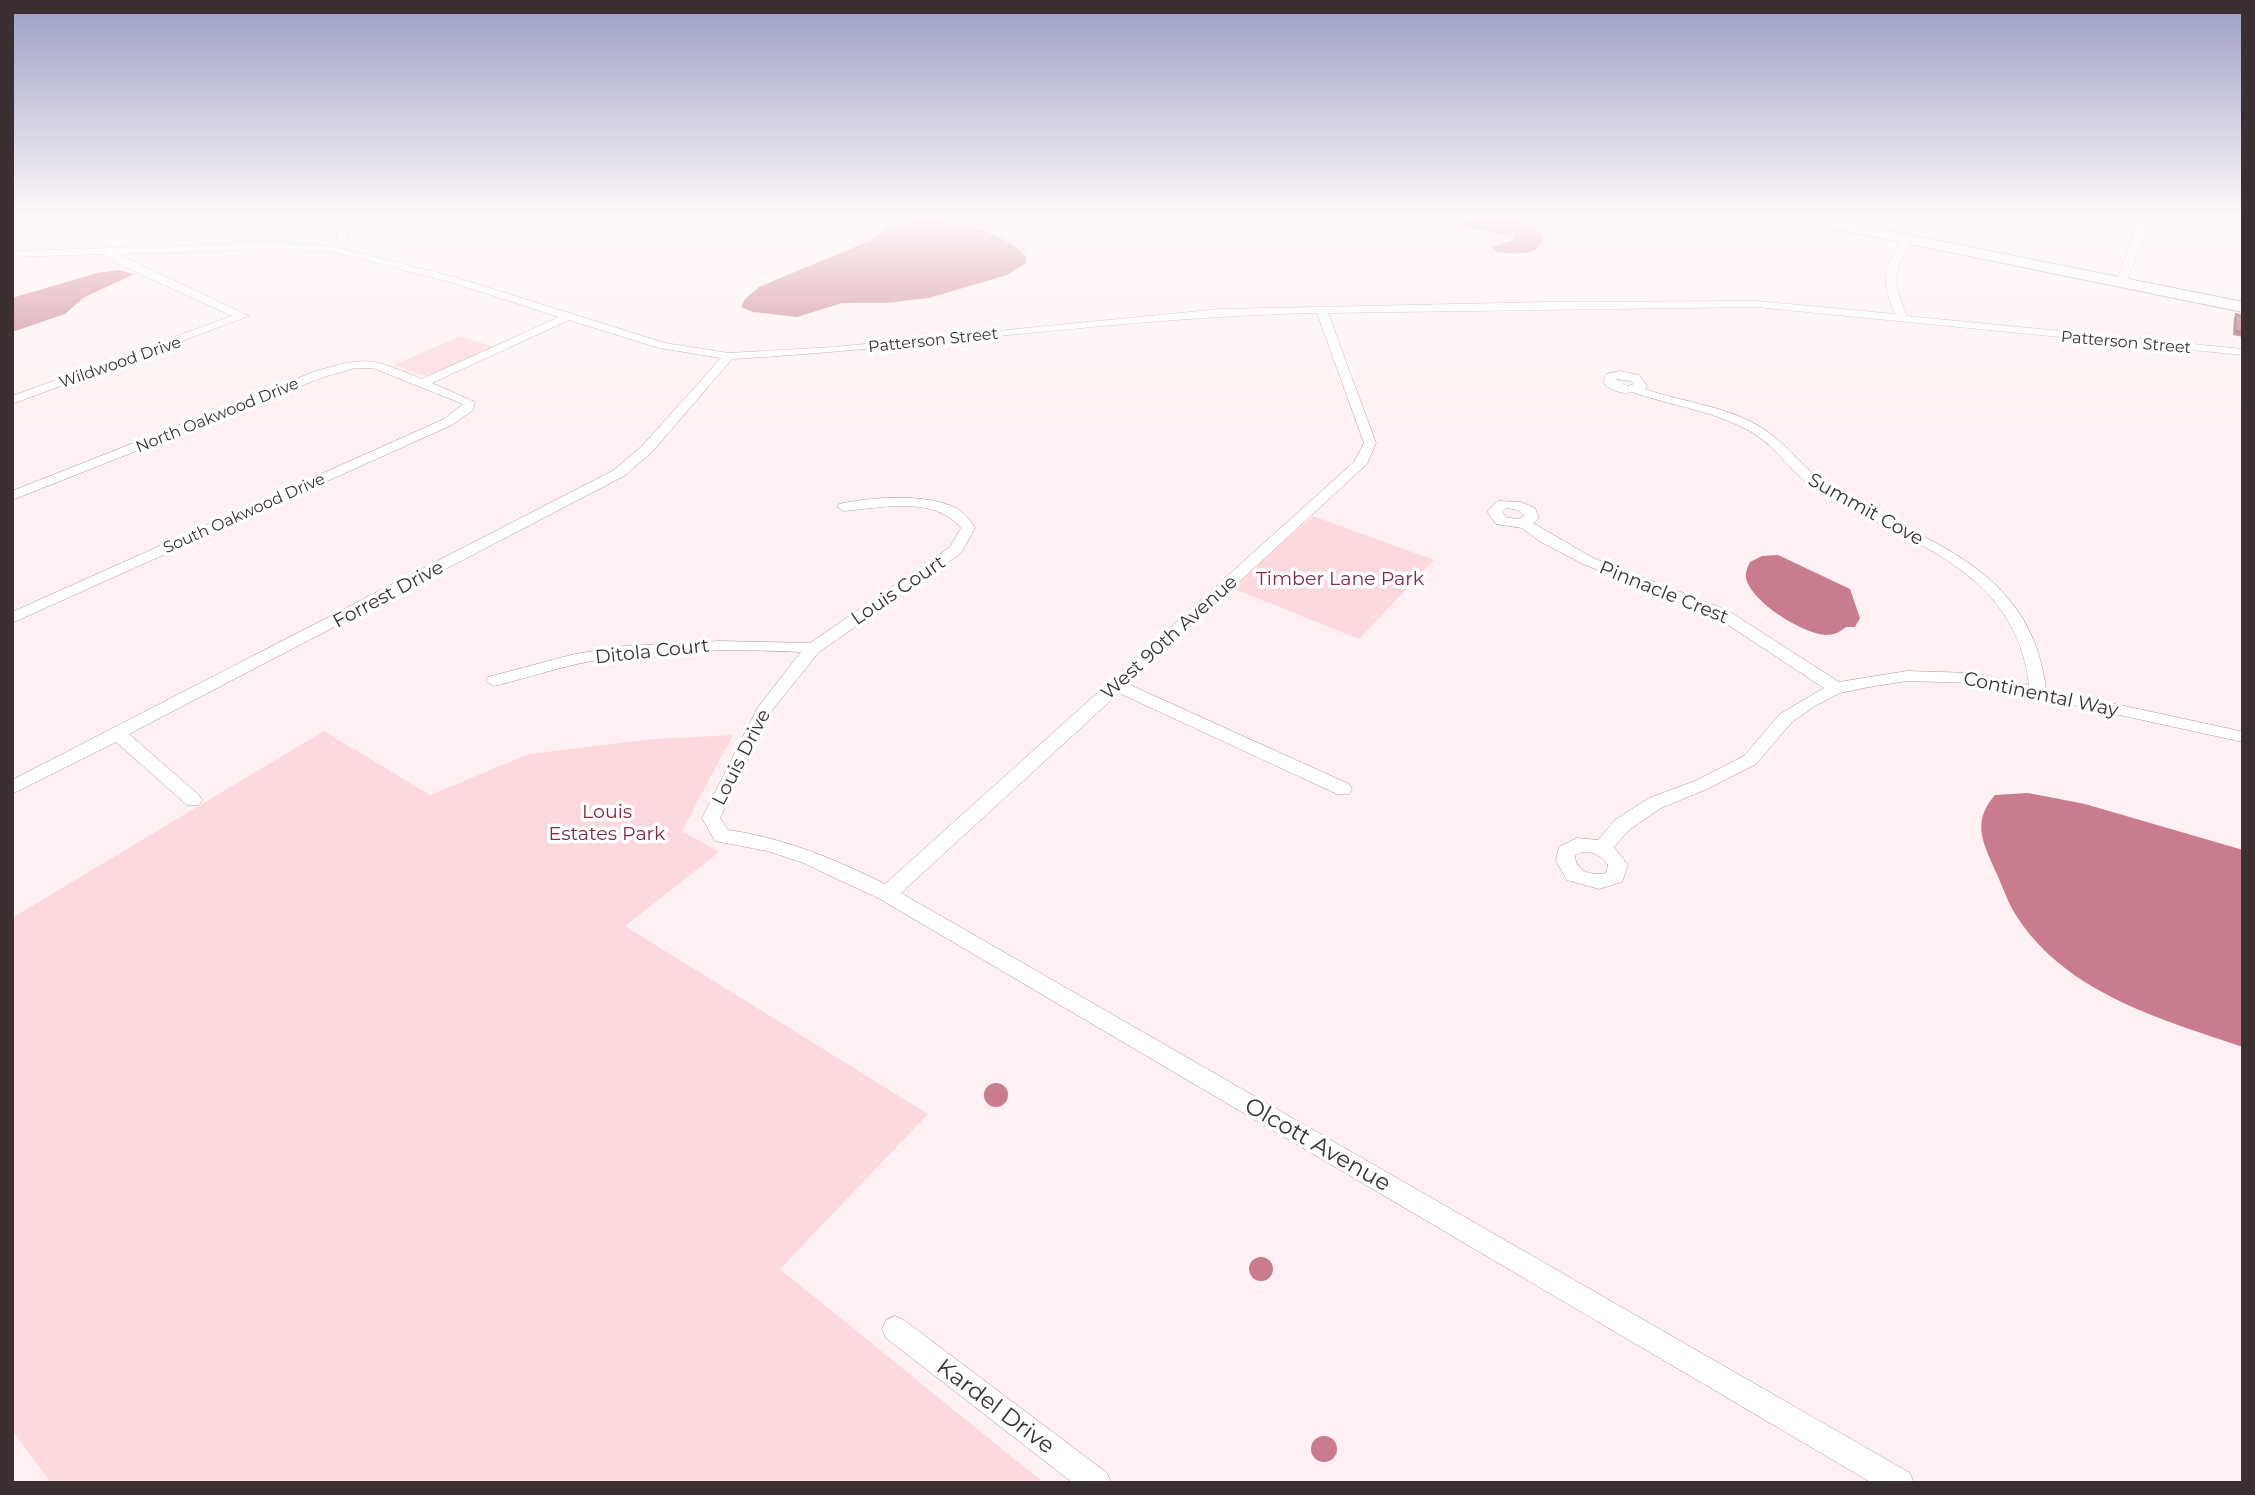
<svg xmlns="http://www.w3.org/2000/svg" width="2255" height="1495" viewBox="0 0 2255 1495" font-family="Montserrat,sans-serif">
  <rect width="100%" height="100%" fill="#fff1f3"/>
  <g fill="#fdd9de">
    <path d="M460,336l34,11 -67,30 -33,-12z"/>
    <path d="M1313,516l121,44 -75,79 -127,-51z"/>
    <path d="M324,731l106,64 99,-41 124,-15 80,-4 -51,96 37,21 -94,74 303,188 -148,155 264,214h-993l-39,-53v-512z"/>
  </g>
  <g fill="#c97c8b">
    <path d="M918,218c32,0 86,14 108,38v7l-19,12 -78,23 -44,5h-43l-45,14 -44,-5 -12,-5 4,-8 14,-12 110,-46 23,-15z"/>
    <path d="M1462,218h61l20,17c0,23 -31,19 -47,17l-4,-5 21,-7v-4l-50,-9 -5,-6z"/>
    <path d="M119,270l15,4 -51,24 -18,16 -53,18v-34l85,-25z"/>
    <path d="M1778,555l72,34 10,29 -5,9h-9c-6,5 -12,8 -20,8 -23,-1 -75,-33 -80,-57 -1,-5 2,-12 4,-16l12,-6z"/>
    <path d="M2028,793l57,11 158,46v197c-83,-28 -181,-55 -229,-135 -8,-14 -13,-30 -20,-44 -13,-29 -21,-47 1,-73z"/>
    <circle cx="996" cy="1095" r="12"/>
    <circle cx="1261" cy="1269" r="12"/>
    <circle cx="1324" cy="1449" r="13"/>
  </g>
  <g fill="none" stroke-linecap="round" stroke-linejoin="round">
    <defs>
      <g id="minor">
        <path d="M337,218h10v22l-7,8 118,30 207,65 64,10 105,-6 386,-38 327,-7 209,-1 139,13c-14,-35 -12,-44 8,-76l4,-1 5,3c-19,33 -20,41 -5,76l336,33v6l-487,-48 -428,6 48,130 -9,21 -239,220 221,100 3,5 -3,5h-12l-218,-101 -218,200 1009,580 4,10h-42l-992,-584 -79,-37 -34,-11 -52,-10 -13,-23 56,-111 43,-55c-69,-3 -140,-4 -209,9 -33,6 -65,17 -98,25l-8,-5 2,-4 87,-23 50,-8 94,-5 91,2 140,-96 11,-19c-27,-33 -80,-20 -117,-17l-7,-4 2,-3c31,-7 88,-11 117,4 8,4 14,12 19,20l-14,25 -142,99 -46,57 -53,109 8,12c56,8 107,29 157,54l469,-422 10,-19 -47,-130c-195,4 -389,35 -585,46l-80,93 -28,24 -495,258 70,61 3,5 -3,5h-12l-71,-63 -104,52v-14l602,-310 28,-24 79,-88 -62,-10 -90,-28 -137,63 43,19 -2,8 -21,15 -440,198v-11l432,-193 19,-15 -90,-36h-18l-31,9 -312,123v-9l304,-120c53,-15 55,-13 106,8l137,-62 -109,-35 -117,-30 -57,-3 -158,5 131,62 -237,88v-8l220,-80 -118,-54 -8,-8 -94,3v-6l264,-8 54,3 7,-7z"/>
        <path d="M2140,218h10l-24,65 -9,2 -1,-2z"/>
        <path d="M1620,371l19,4 8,11 -2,3c40,14 85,17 120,41 24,16 40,41 64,56 92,57 201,76 217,203l194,42 3,1v10l-270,-59 -66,-2 -38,6 -29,6 -25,13 -23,16 -36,42 -49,25 -46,19 -32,22 -15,17 14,18 -6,17 -23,7 -32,-9 -11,-19 3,-14 18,-9 21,2 17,-20 34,-22 46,-17 49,-25 36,-42 44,-26 -108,-71 -133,-53 -44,-23 -17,-13 -26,-4 -9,-13 11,-10 23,1 14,6 4,10 -6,5 60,35 134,52 112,72 68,-11 66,2 56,12c-13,-116 -121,-142 -208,-192 -26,-15 -42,-44 -68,-60 -37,-22 -81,-27 -121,-41 -9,3 -22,-2 -29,-9l4,-9zM1616,379l15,2 3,3 -7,2zM1506,508l12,2 6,6 -6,3 -12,-2 -4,-5zM1583,852c12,0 19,4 25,13l-2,8c-14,3 -31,-1 -31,-18z"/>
        <path d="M895,1316l9,4 203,153 4,10h-38l-187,-145 -4,-9 4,-9z"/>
      </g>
      <path id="highway" d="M1795,218h30l418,84v10l-441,-90z"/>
    </defs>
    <use href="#minor" stroke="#b5969b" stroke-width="1"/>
    <use href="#highway" stroke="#b5969b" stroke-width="2"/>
    <use href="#minor" fill="#fff" fill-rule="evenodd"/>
    <use href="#highway" fill="#fff" fill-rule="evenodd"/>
  </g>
  <path fill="#965663" d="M2236,314l7,2v21l-10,-2 1,-17z"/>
  <path fill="#ae6473" stroke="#7a4650" stroke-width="2" d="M2236,314l7,2v16l-8,-1z"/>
  <linearGradient id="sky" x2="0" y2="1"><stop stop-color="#9b9ec3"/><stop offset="0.51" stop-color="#fff9fa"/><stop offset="1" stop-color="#fff9fa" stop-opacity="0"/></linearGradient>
  <rect width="2255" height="428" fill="url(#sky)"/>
  <g text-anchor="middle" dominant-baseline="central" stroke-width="7" stroke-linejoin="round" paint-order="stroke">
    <g font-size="16" fill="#3c2f31" stroke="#fff">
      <text transform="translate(933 340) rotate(-6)">Patterson Street</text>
      <text transform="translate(2126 342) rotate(5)">Patterson Street</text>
      <text transform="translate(120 362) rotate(-19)">Wildwood Drive</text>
      <text transform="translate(217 415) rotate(-22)">North Oakwood Drive</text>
      <text transform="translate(244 513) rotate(-24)">South Oakwood Drive</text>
    </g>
    <g font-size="19" fill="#3c2f31" stroke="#fff">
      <text transform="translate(1866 509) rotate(29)">Summit Cove</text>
      <text transform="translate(898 590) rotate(-34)">Louis Court</text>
      <text transform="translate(1664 592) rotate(22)">Pinnacle Crest</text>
      <text transform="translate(388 594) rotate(-28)">Forrest Drive</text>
      <text transform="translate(1169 637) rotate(-42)">West 90th Avenue</text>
      <text transform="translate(652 651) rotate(-6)">Ditola Court</text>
      <text transform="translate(2041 694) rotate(12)">Continental Way</text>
      <text transform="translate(741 757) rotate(-63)">Louis Drive</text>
    </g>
    <g font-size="19" fill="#852942" stroke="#fff">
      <text x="1340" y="578">Timber Lane Park</text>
      <text x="607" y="811">Louis<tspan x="607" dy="22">Estates Park</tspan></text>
    </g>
    <g font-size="23" fill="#3c2f31" stroke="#fff">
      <text transform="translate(1318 1144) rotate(30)">Olcott Avenue</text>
      <text transform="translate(996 1406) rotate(37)">Kardel Drive</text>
    </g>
  </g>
  <rect width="2255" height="1495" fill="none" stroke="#3c2f31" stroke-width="28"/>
</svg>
